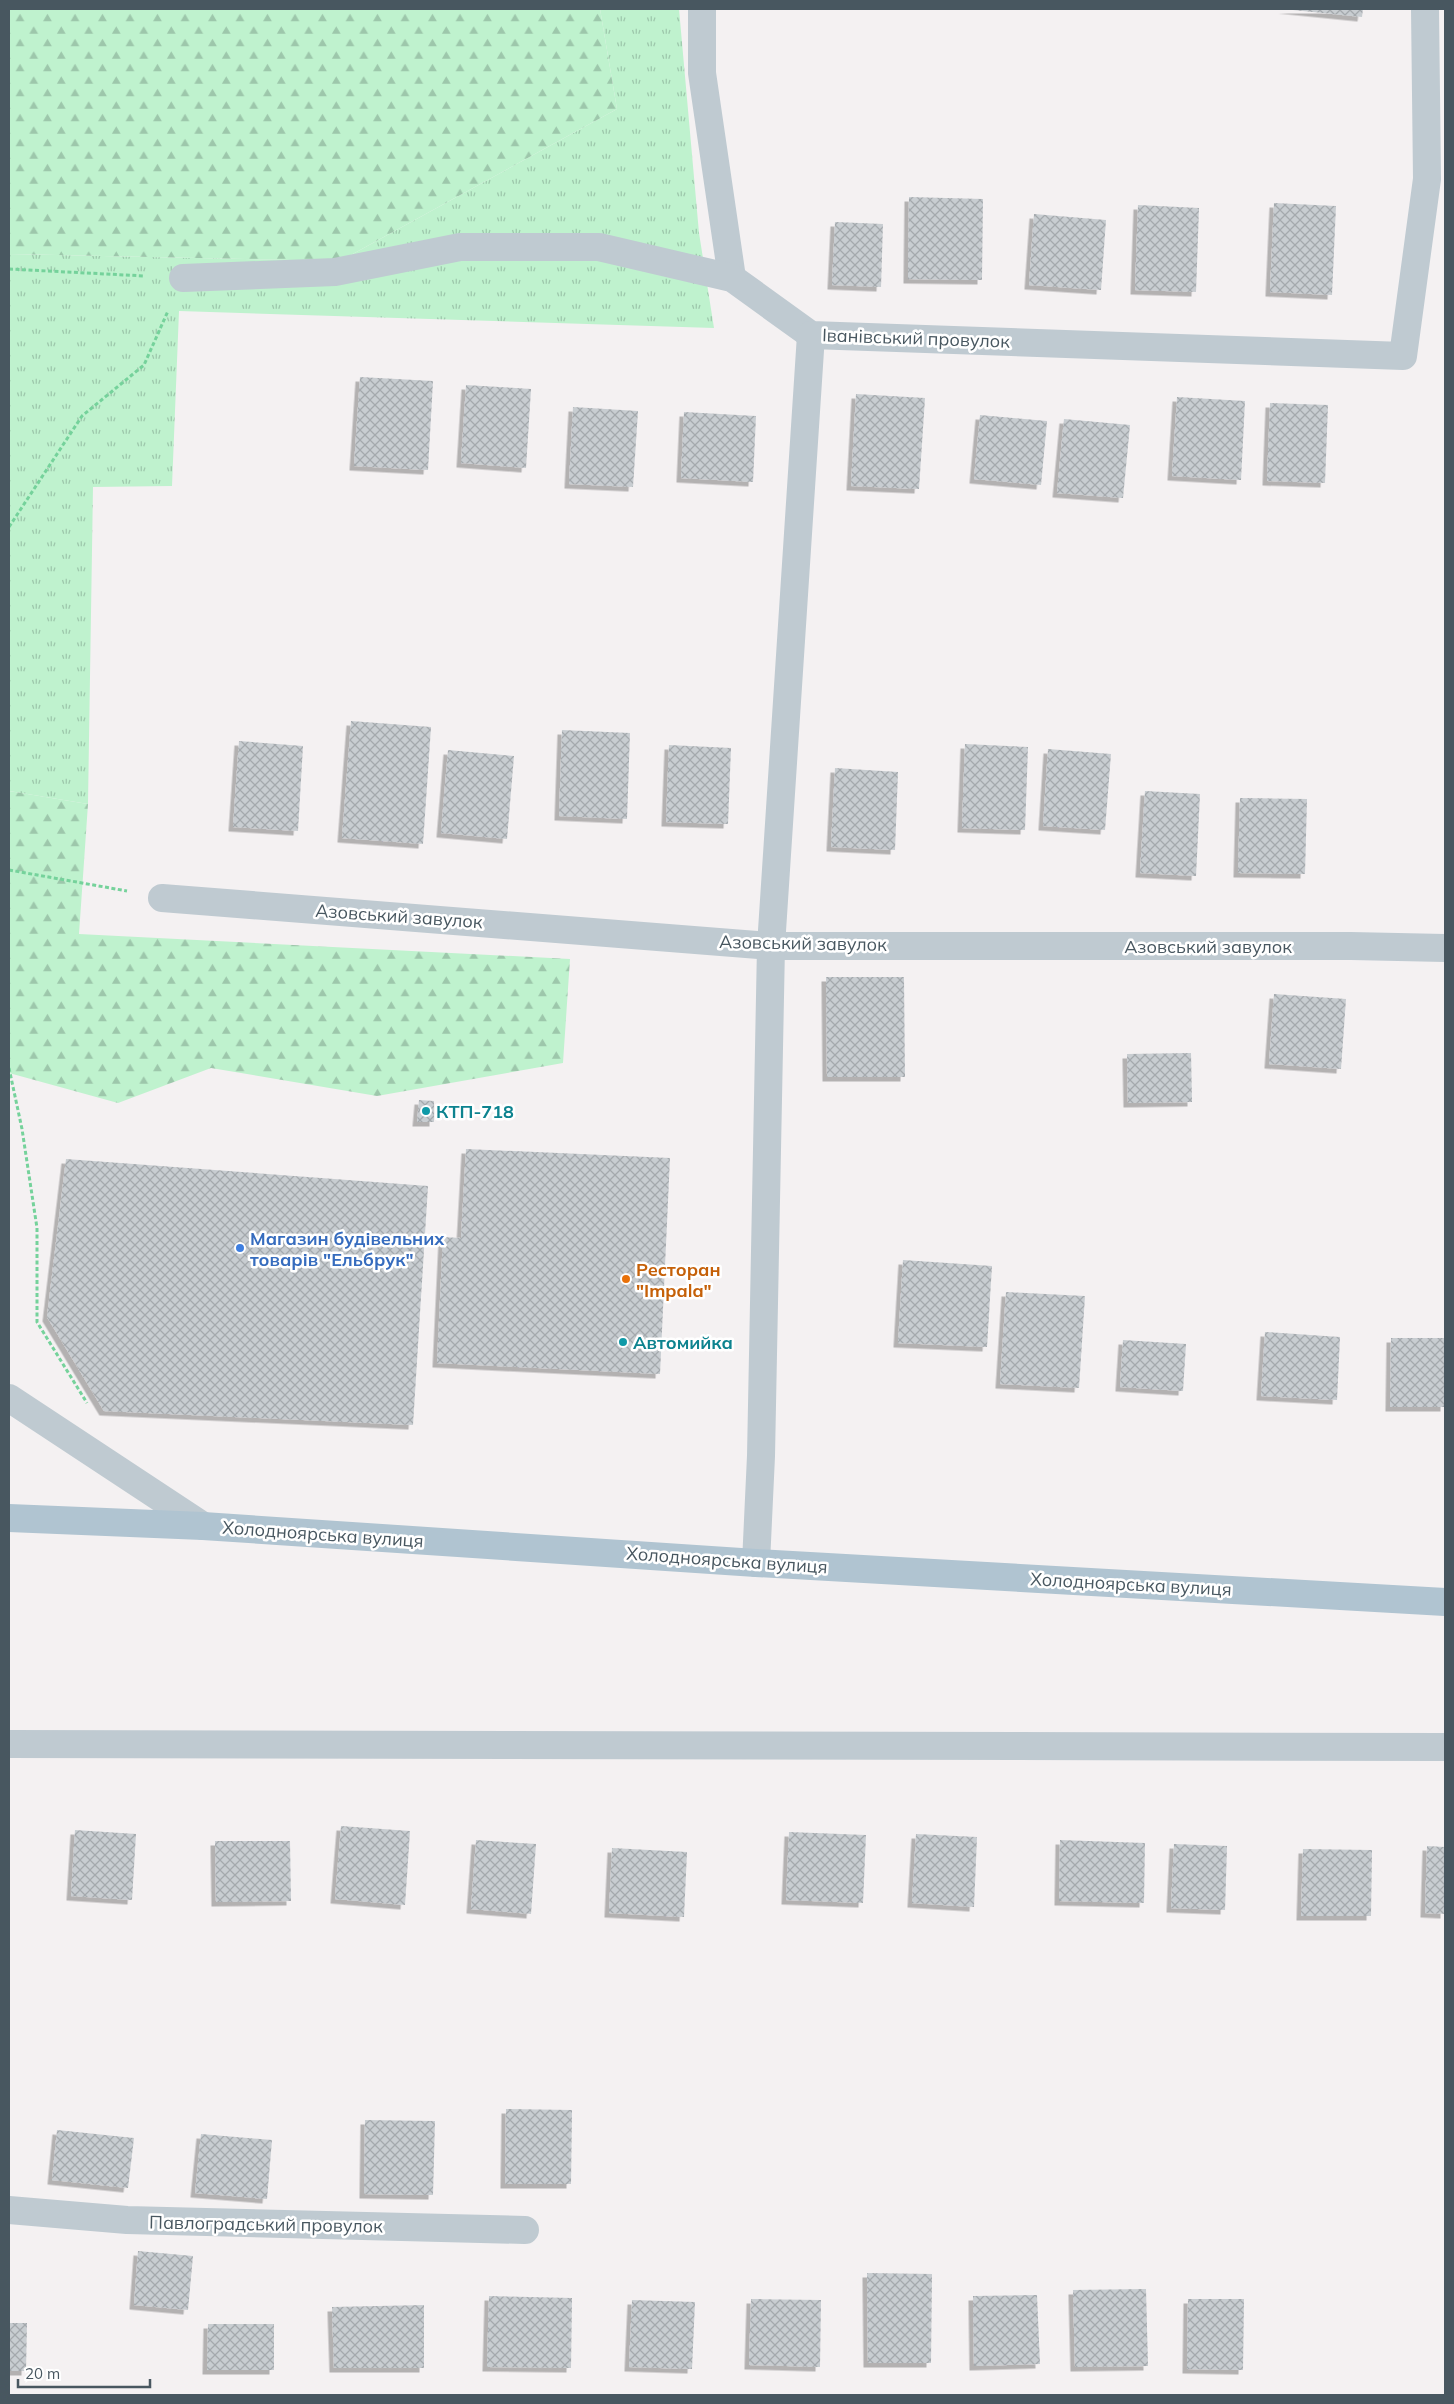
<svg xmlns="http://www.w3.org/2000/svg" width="1454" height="2404" viewBox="0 0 1454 2404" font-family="Mulish,sans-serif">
  <defs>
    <pattern id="grass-tufts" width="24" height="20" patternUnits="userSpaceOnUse" patternTransform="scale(1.25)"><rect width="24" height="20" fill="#bff2ce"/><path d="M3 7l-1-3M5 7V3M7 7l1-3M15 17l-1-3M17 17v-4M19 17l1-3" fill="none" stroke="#9dc7ab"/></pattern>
    <pattern id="forest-firs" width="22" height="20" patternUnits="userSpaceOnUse" patternTransform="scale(1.25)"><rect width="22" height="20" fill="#bff2ce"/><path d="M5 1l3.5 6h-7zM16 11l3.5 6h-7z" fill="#9dc7ab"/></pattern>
    <pattern id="building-cross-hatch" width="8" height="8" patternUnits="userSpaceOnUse" patternTransform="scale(1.25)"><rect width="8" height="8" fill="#c8cdd1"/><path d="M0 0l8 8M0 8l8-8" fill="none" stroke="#a4a9ad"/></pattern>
    <filter id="shadow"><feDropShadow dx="-4.5" dy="4.5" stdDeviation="0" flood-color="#0004"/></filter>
  </defs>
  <rect width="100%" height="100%" fill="#f4f1f2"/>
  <path fill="url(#grass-tufts)" d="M600,9h79l20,224 15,95 -535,-17 -7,175 -79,1 -5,317 -79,-13v-537l331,7 277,-152z"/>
  <g fill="url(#forest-firs)">
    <path d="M9,9h591l17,100 -277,152 -331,-7z"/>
    <path d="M9,791l79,13 -9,130 491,25 -7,104 -186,33 -166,-28 -93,35 -109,-30z"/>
  </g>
  <g fill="url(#building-cross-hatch)" filter="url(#shadow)">
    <path d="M1283,9h80l-1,8z"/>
    <path d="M909,197l74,2 -1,81 -74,-1z"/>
    <path d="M1274,203l62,3 -4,89 -62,-3z"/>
    <path d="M1138,205l61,3 -3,84 -61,-2z"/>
    <path d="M1034,214l72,6 -5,70 -72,-5z"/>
    <path d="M835,222l48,2 -2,63 -49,-2z"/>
    <path d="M360,377l73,4 -5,89 -74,-4z"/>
    <path d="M466,385l65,4 -5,79 -65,-5z"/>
    <path d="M856,394l69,4 -6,91 -68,-3z"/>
    <path d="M1177,397l68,4 -4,79 -69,-4z"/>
    <path d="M1270,403l58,2 -3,78 -58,-2z"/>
    <path d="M573,407l65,4 -5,76 -64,-3z"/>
    <path d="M684,412l72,4 -3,66 -72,-4z"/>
    <path d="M980,415l67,6 -6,64 -67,-6z"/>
    <path d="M1064,419l66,6 -7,73 -66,-5z"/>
    <path d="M351,721l80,6 -8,117 -81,-6z"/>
    <path d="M562,730l68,3 -3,86 -68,-3z"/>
    <path d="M239,741l64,5 -5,85 -65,-4z"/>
    <path d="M965,744l63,3 -3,83 -63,-2z"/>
    <path d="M669,745l62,3 -3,76 -62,-2z"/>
    <path d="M1048,749l63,5 -6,76 -62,-4z"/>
    <path d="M448,750l66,6 -7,83 -66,-6z"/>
    <path d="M835,768l63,4 -3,78 -64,-3z"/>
    <path d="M1145,791l55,3 -4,82 -56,-3z"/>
    <path d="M1240,798l67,1 -2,75 -67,-1z"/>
    <path d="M826,977h78l1,100h-78z"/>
    <path d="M1274,994l72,5 -5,70 -72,-5z"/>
    <path d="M1191,1053l1,49 -64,1 -1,-49z"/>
    <path d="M419,1100l15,1v21h-17z"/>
    <path d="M466,1149l204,9 -10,216 -223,-11 6,-126 18,1z"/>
    <path d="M66,1159l362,27 -15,239 -309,-14 -57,-94z"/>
    <path d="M903,1260l89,6 -5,81 -89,-4z"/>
    <path d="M1006,1292l79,4 -6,92 -79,-4z"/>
    <path d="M1265,1332l75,5 -3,63 -76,-4z"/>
    <path d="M1391,1338h54v69h-55z"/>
    <path d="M1123,1340l63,4 -3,47 -63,-4z"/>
    <path d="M341,1826l69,5 -5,74 -70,-6z"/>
    <path d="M75,1830l61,4 -4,66 -61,-4z"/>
    <path d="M789,1832l77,3 -3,68 -77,-3z"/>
    <path d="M916,1834l61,3 -3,70 -62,-4z"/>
    <path d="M476,1840l60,4 -5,70 -60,-5z"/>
    <path d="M1060,1840l85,3 -1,60 -85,-2z"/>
    <path d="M215,1841h75l1,60 -75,1z"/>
    <path d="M1174,1844l53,2 -2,64 -54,-2z"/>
    <path d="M1427,1846l18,1v67l-20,-1z"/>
    <path d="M612,1848l75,4 -3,65 -75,-4z"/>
    <path d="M1303,1849l69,1 -1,66h-70z"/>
    <path d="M506,2109l66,1 -1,74h-66z"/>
    <path d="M365,2120l70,1 -2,74 -69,-1z"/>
    <path d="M57,2130l77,8 -6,50 -76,-8z"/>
    <path d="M201,2134l71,6 -5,59 -72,-6z"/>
    <path d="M138,2251l55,5 -5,54 -54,-5z"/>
    <path d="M867,2273l65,1 -1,89h-63z"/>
    <path d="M1146,2289l2,77 -73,1 -2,-77z"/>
    <path d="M1037,2295l3,69 -66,2 -1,-70z"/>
    <path d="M489,2296l83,2 -1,70 -84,-1z"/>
    <path d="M751,2299l70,1 -1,67 -71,-2z"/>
    <path d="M1188,2299h56l-1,71 -56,-1z"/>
    <path d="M632,2300l63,2 -3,67 -63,-2z"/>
    <path d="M424,2305v63h-90l-2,-61z"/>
    <path d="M9,2323h18l-1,48h-17z"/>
    <path d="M208,2324h66v46h-67z"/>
  </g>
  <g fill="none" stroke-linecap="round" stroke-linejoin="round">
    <g stroke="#75d29b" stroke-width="3" stroke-dasharray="4 2.5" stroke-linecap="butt">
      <path d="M9,269l136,7"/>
      <path d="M9,527l73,-111 62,-51 24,-54"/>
      <path d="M9,870l118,21"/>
      <path d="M9,1068l13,61 15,99v94l50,81"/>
    </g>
    <g stroke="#bfcad1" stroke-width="28">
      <path d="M702,9v64l30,205"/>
      <path d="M183,278l152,-6 125,-25h139l133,31 79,57 592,21 24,-177 -2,-170"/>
      <path d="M162,898l609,48h580l94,2"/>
      <path d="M9,1398l194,128"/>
      <path d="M756,1563l5,-107 10,-510 40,-611"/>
      <path d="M9,1744l1436,3"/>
      <path d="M9,2210l118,10 398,10"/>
    </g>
    <path stroke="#b0c4d1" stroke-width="28" d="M9,1518l194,8 553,37 689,39"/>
  </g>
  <g fill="#0f9aa8" stroke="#fff" stroke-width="2">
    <circle cx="426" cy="1111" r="5"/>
    <circle cx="623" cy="1342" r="5"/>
  </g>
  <circle fill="#3f7fe0" stroke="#fff" stroke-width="2" cx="240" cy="1248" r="5"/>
  <circle fill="#e8710a" stroke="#fff" stroke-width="2" cx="626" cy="1279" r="5"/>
  <g text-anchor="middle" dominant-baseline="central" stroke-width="5" stroke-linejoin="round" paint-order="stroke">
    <g font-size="18" fill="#485760" stroke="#fff">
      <text transform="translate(916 338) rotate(2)">Іванівський провулок</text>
      <text transform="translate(399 916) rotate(4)">Азовський завулок</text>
      <text transform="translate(803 943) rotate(1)">Азовський завулок</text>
      <text x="1208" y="946">Азовський завулок</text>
      <text transform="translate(323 1534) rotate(4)">Холодноярська вулиця</text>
      <text transform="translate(727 1560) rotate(4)">Холодноярська вулиця</text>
      <text transform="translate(1131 1584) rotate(3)">Холодноярська вулиця</text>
      <text transform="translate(266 2224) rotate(1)">Павлоградський провулок</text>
    </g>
    <g font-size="18" font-weight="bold" fill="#0d838f" stroke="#fff" text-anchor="start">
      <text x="436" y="1111">КТП-718</text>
      <text x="633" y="1342">Автомийка</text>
    </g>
    <g font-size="18" font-weight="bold" fill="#366cbe" stroke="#fff" text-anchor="start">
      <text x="250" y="1238">Магазин будівельних<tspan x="250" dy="21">товарів "Ельбрук"</tspan></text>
    </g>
    <g font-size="18" font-weight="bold" fill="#c56008" stroke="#fff" text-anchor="start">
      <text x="636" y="1269">Ресторан<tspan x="636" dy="21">"Impala"</tspan></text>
    </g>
  </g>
  <rect width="1454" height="2404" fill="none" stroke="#485760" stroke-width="20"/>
  <path d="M18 2379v8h132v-8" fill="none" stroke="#485760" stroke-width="2.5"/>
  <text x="25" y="2379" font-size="15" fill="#485760" stroke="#ffffff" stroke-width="4" paint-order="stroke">20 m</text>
</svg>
